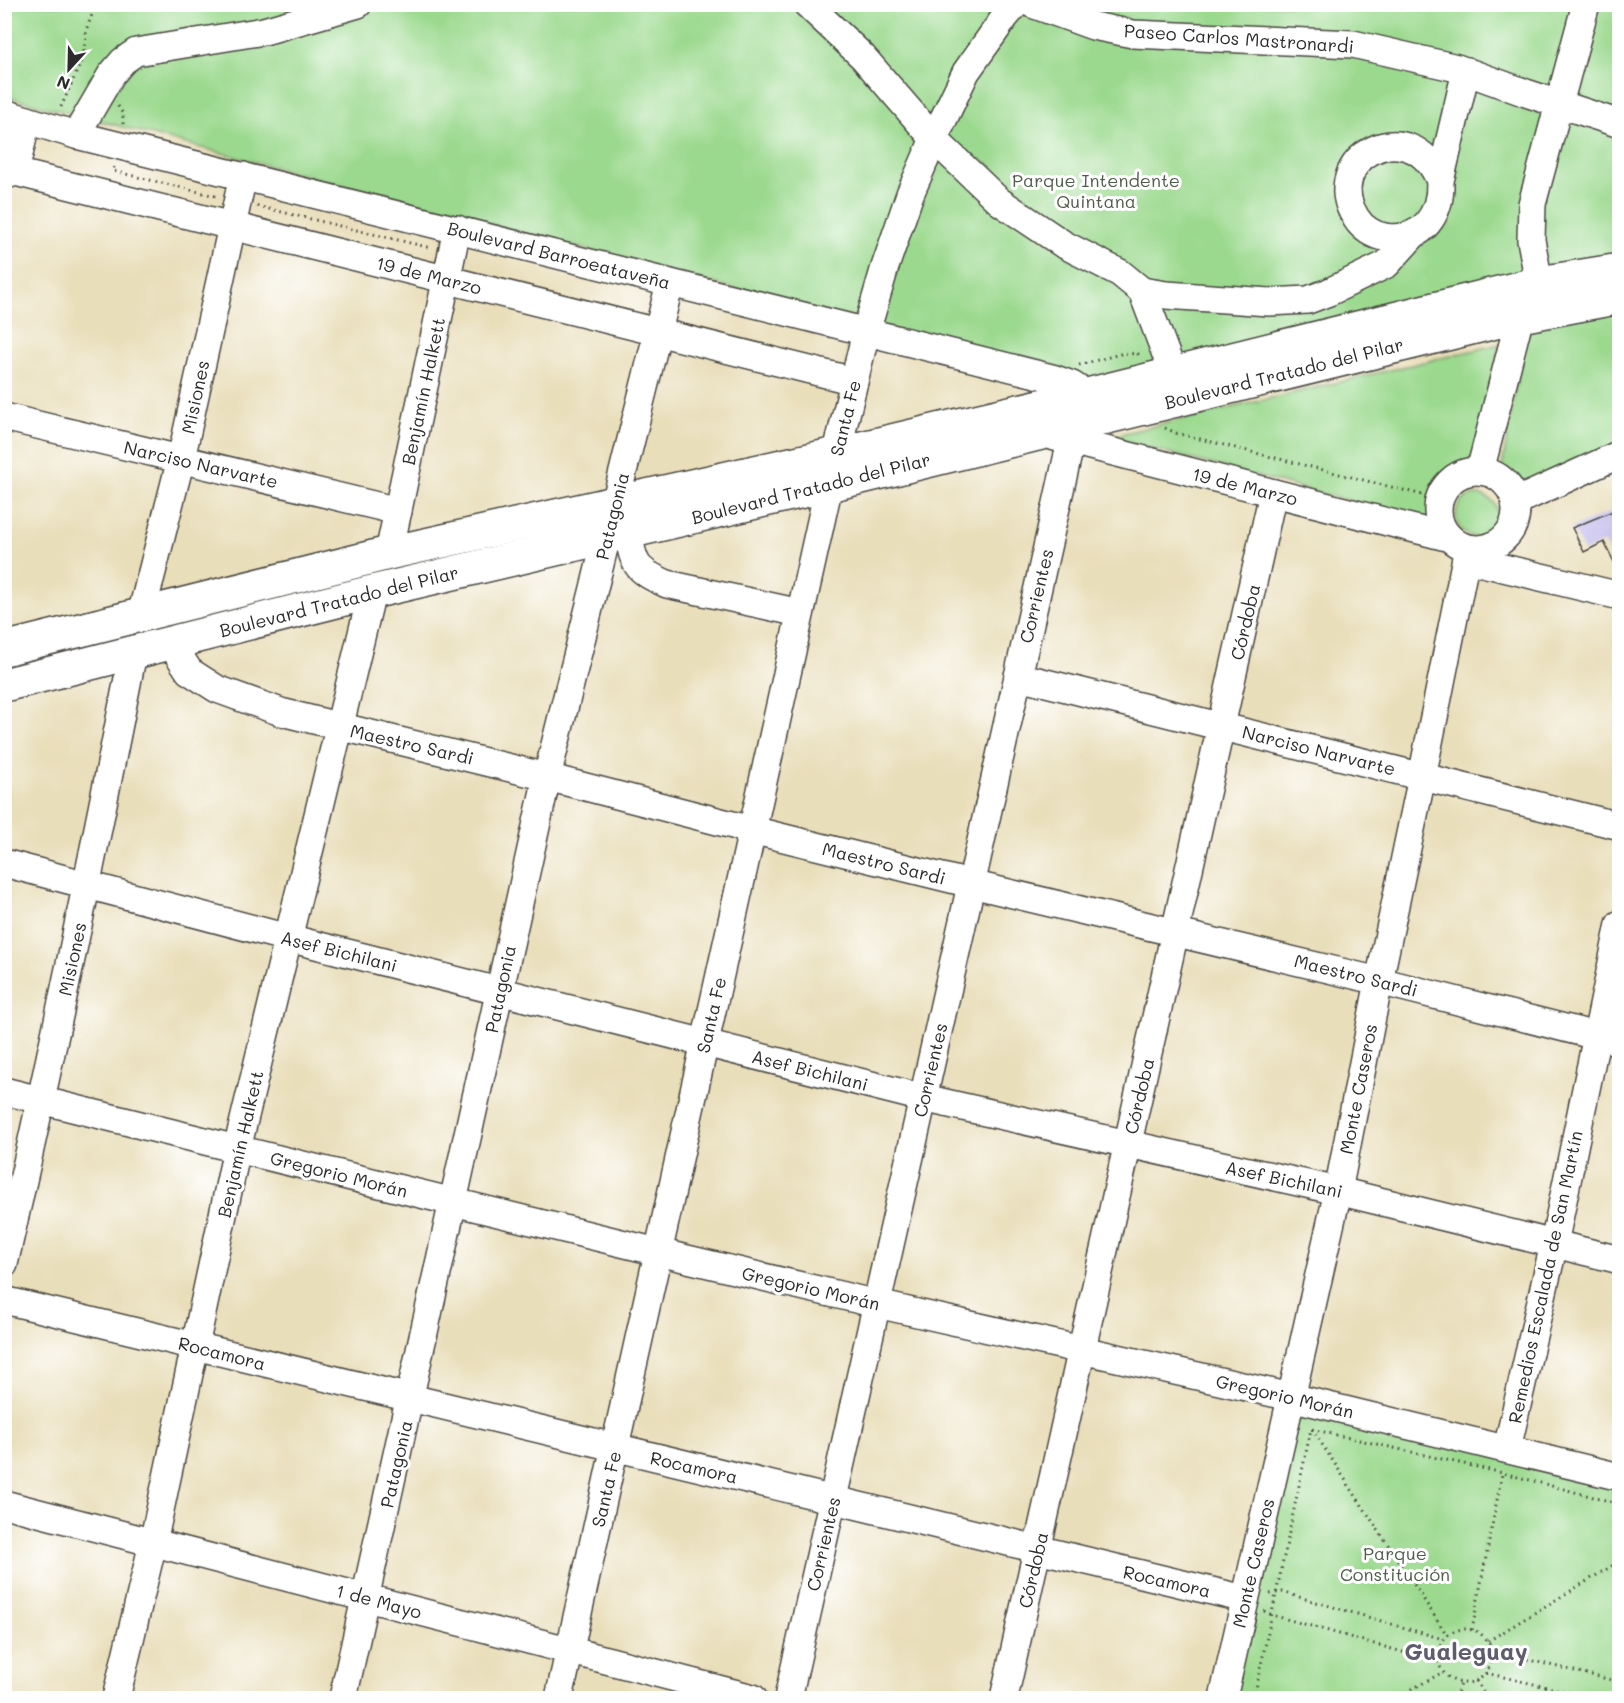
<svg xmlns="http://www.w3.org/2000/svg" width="1624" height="1703" viewBox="0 0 1624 1703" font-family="Mali,sans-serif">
  <rect width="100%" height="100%" fill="#fff"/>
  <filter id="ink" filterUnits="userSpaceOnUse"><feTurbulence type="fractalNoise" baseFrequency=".0167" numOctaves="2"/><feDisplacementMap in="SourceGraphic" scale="12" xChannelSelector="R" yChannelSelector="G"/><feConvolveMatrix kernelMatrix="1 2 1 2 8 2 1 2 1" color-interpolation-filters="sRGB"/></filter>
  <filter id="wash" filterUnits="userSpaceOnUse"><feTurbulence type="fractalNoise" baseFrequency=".008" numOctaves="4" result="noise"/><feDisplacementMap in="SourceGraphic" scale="24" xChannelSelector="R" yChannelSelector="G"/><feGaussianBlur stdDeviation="1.35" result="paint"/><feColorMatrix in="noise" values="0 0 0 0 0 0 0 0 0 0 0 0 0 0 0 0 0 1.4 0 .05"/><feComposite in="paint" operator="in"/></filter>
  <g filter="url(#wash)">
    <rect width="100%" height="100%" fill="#e9deba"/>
    <g fill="#9bd98e" stroke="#63825c" stroke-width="1.5">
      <path d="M4,5h1615v259l-532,120 -36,-12 -1046,-276z"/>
      <path d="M1619,307v138l-91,40 -27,-11 25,-149z"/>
      <path d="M1500,344l-28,122c-33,1 -48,27 -39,57l-325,-86z"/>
      <circle cx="1477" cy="516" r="21"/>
      <path d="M1291,1398l328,80v220h-395z"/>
    </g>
    <g id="blocks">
      <path fill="#c1baeb" d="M1620,508v66l-16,-32 -20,10 -12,-24z"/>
    </g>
  </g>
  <g filter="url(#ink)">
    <use href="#blocks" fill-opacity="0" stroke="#484640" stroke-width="1.5"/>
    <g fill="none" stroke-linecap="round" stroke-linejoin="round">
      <defs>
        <g id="minor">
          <path d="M807,4l56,53 71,82 65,62 64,43 57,29 22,18 31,82"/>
          <path d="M1032,4l61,22 40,8 220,10 104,24 69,25 94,31"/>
          <path d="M4,113l72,22 976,243 20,7 15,10 3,12"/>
          <path d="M76,135l35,-60 12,-14 13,-9 128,-21 94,-27"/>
          <path d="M15,172l12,-52"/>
          <path d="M4,176l11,-4 839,209"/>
          <path d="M1440,181c-29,-73 -122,-22 -84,37 6,10 18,18 29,19 38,6 56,-23 55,-56l26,-110"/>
          <path d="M1142,291l24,4 103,7 39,-2 21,-8 58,-28 28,-31"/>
          <path d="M4,417l394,94"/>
          <path d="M1055,437l395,101"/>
          <path d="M1480,471l40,-155 19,-33 -8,-43 1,-36 54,-200"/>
          <circle cx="1477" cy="510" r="39"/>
          <path d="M1515,502l105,-48"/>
          <path d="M628,533c6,33 8,37 39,51l133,29"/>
          <path d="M389,553l68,-324"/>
          <path d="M1466,559l154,37"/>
          <path d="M141,615l40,-156 62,-283"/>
          <path d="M170,642l19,29 28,18 64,23 266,65 205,53 219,54 408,97 241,61"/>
          <path d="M1018,676l602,150"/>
          <path d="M4,863l284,75 635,160 415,93 282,69"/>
          <path d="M4,1091l233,58 421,103 219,52 414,93 329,80"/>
          <path d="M4,1264c47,-203 89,-407 129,-611"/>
          <path d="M4,1300l1241,299"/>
          <path d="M1507,1449l47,-205 66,-320"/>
          <path d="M4,1504l749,194"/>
          <path d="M116,1698l37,-155 84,-394 135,-557"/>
          <path d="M343,1698l204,-921 123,-494"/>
          <path d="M559,1698l270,-1213 37,-153 19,-65 25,-73 24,-55 32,-67 39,-55 11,-13"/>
          <path d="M788,1698l283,-1257"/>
          <path d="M1004,1698l269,-1205"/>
          <path d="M1223,1698l115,-507 41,-210 43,-204 46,-229"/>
        </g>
        <g id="major">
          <path d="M4,649l385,-96 447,-99 251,-59 452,-112 81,-13"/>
          <path d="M4,685l368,-93 457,-107 691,-169 100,-19"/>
        </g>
      </defs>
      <use href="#minor" stroke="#484640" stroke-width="30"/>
      <use href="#major" stroke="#484640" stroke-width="36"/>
      <g stroke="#484640" stroke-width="3" stroke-dasharray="1.5 4.5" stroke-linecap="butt">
        <path d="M118,106l5,8v11"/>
        <path d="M61,107l22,-49 4,-30 9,-24"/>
        <path d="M114,167l-1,4 103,25"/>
        <path d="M257,206l174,42"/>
        <path d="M1079,365l45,-12 14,1 1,5"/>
        <path d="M1165,428l11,5 263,66"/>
        <path d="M1312,1429l135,206"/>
        <path d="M1270,1594l12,-2 161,47"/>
        <path d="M1264,1611l8,4 166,47"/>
        <circle cx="1465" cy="1656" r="27"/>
        <path d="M1472,1630l30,-156"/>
        <path d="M1488,1641l132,-80"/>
        <path d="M1492,1651l128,31"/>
        <path d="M1486,1673l108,25"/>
        <path d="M1476,1681l11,17"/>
        <path d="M1254,1698l57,-269 192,44 117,31"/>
        <path d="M1396,1698l47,-26"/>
        <path d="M1456,1698l4,-15"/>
      </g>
      <use href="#minor" stroke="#fff" stroke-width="27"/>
      <use href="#major" stroke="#fff" stroke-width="33"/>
    </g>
  </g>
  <g text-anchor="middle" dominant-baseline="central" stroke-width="6" stroke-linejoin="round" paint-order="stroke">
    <g font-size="18" fill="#2b2b2b" stroke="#fff">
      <text transform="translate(1239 38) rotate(4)">Paseo Carlos Mastronardi</text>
      <text transform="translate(559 255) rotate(14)">Boulevard Barroeataveña</text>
      <text transform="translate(429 275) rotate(14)">19 de Marzo</text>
      <text transform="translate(1284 373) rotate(-14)">Boulevard Tratado del Pilar</text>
      <text transform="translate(423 391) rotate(-78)">Benjamín Halkett</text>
      <text transform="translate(195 397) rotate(-78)">Misiones</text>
      <text transform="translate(845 418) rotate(-76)">Santa Fe</text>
      <text transform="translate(201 464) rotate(13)">Narciso Narvarte</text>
      <text transform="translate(1245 486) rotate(14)">19 de Marzo</text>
      <text transform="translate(811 488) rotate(-14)">Boulevard Tratado del Pilar</text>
      <text transform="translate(612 516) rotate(-76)">Patagonia</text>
      <text transform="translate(1036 596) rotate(-77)">Corrientes</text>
      <text transform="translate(339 601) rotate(-14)">Boulevard Tratado del Pilar</text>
      <text transform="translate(1245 622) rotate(-77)">Córdoba</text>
      <text transform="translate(412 744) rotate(13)">Maestro Sardi</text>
      <text transform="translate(1319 750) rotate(14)">Narciso Narvarte</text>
      <text transform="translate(884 863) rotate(14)">Maestro Sardi</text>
      <text transform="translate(339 951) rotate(14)">Asef Bichilani</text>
      <text transform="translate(72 959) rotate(-78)">Misiones</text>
      <text transform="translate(1356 975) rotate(14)">Maestro Sardi</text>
      <text transform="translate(500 989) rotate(-78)">Patagonia</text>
      <text transform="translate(711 1015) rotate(-77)">Santa Fe</text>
      <text transform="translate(810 1070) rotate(14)">Asef Bichilani</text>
      <text transform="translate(930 1070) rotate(-77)">Corrientes</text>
      <text transform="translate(1358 1089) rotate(-79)">Monte Caseros</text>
      <text transform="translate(1139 1096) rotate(-77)">Córdoba</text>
      <text transform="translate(240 1144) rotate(-77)">Benjamín Halkett</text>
      <text transform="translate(339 1174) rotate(14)">Gregorio Morán</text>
      <text transform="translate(1284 1179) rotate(12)">Asef Bichilani</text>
      <text transform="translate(1545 1277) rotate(-78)">Remedios Escalada de San Martín</text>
      <text transform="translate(811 1288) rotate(13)">Gregorio Morán</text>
      <text transform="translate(222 1353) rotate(14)">Rocamora</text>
      <text transform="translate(1285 1396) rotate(13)">Gregorio Morán</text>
      <text transform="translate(396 1464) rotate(-77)">Patagonia</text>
      <text transform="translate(694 1467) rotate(13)">Rocamora</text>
      <text transform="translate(606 1489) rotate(-77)">Santa Fe</text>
      <text transform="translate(823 1544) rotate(-77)">Corrientes</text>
      <text transform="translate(1253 1563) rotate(-77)">Monte Caseros</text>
      <text transform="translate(1033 1570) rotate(-77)">Córdoba</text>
      <text transform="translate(1167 1581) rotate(13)">Rocamora</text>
      <text transform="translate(379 1601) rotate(15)">1 de Mayo</text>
    </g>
    <g font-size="18" fill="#4d5f49" stroke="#fff">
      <text x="1096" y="180">Parque Intendente<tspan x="1096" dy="21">Quintana</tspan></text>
      <text x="1395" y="1553">Parque<tspan x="1395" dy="21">Constitución</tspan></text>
    </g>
    <g font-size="24" font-weight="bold" fill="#605d6e" stroke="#fff">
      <text x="1466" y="1650">Gualeguay</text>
    </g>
  </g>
  <rect width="1624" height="1703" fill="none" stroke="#fff" stroke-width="24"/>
  <g transform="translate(69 69) rotate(202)" stroke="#ffffff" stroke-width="4.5" paint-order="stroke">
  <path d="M0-4.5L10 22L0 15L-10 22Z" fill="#2b2b2b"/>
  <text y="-9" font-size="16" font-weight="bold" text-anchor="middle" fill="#2b2b2b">N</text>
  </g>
</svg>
